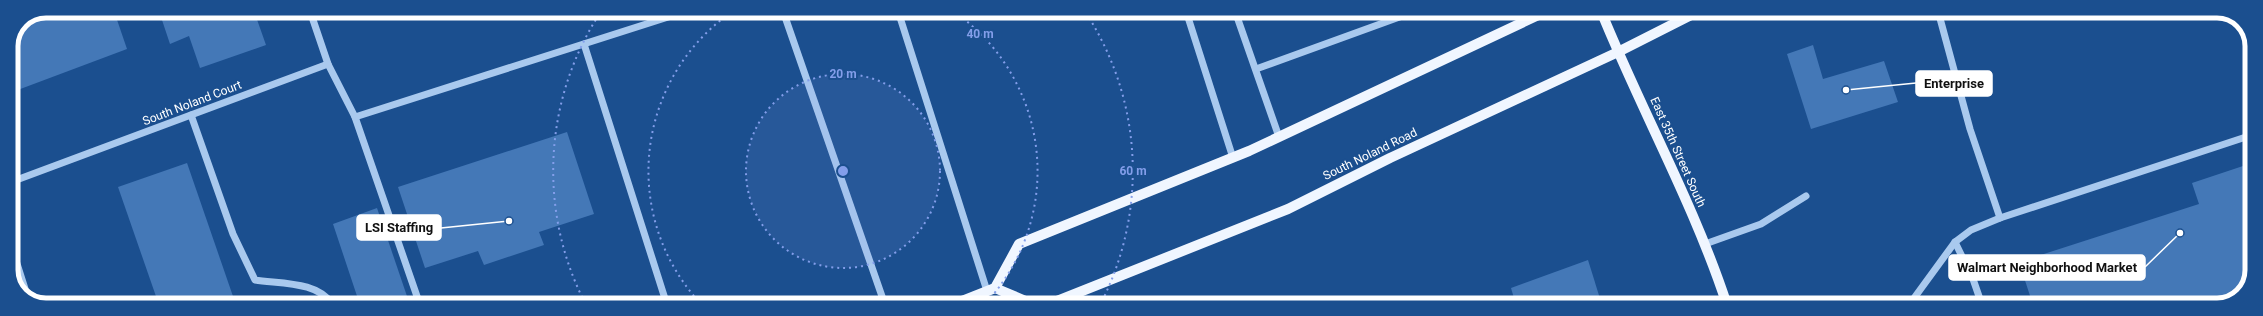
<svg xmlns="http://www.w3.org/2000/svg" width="2263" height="316" viewBox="0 0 2263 316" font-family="Roboto,sans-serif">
  <rect width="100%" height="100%" fill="#1b4f8f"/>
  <g fill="#4478b7">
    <path d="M46,11h68l13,38 -112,42 -4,-10v-35l10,-25z"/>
    <path d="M159,11h95l12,34 -66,23 -11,-32 -19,8z"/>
    <path d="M450,11h26l-24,8z"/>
    <path d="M1813,45l10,34 61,-18 14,41 -87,27 -24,-75z"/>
    <path d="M567,132l27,82 -55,18 5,13 -60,20 -6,-14 -53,17 -27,-81z"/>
    <path d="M187,163l49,142h-77l-41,-118z"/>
    <path d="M2252,163v111l-12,22 -23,9h-184l-14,-43 180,-58 -7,-21z"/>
    <path d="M377,208l33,97h-50l-27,-81z"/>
    <path d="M1588,260l14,45h-86l-5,-17z"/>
  </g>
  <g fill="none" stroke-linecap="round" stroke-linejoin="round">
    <g stroke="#a9c9ee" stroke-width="7">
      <path d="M310,11l18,53 27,53 65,188"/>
      <path d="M783,11l102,294"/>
      <path d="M898,11l89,280"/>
      <path d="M1186,11l47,147"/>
      <path d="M1235,11l44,126"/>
      <path d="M1938,11l32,118 30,89"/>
      <path d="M584,44l83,261"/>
      <path d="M1256,69l160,-58"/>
      <path d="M191,115l42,119 22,46c25,4 63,1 78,25"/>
      <path d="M355,117l332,-106"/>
      <path d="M11,182l317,-118"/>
      <path d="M1955,242l18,37 9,26"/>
      <path d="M1705,244l56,-20 45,-28"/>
      <path d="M11,245l17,53"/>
      <path d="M1909,305l46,-63 16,-12 29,-12 252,-83"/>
    </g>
    <g stroke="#f0f6ff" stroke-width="10">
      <path d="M1601,11c40,99 93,193 126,294"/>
      <path d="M995,288l40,17"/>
      <path d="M952,305l43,-17 24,-44 230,-93 298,-140"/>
      <path d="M1047,305l241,-96 102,-51 228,-106 81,-41"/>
    </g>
  </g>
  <circle cx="843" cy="171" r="97" fill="#839eea" fill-opacity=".12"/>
  <g fill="none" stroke="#839eea" stroke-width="2" stroke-dasharray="2 4">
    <circle cx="843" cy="171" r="97"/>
    <path d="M702 305A194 194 0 0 1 733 11M953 11A194 194 0 0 1 984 305"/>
    <path d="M585 303A290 290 0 0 1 600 13M1086 13A290 290 0 0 1 1101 303"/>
  </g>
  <g text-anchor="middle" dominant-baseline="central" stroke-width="4" stroke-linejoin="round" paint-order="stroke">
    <g font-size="12" fill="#fff" stroke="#1b4f8f">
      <text transform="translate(192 103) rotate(-21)">South Noland Court</text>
      <text transform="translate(1678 152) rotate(66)">East 35th Street South</text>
      <text transform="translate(1370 154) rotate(-26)">South Noland Road</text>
    </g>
  </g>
  <path d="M0 0H2263V316H0ZM46 18H2217A28 28 0 0 1 2245 46V270A28 28 0 0 1 2217 298H46A28 28 0 0 1 18 270V46A28 28 0 0 1 46 18Z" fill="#1b4f8f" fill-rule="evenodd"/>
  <path fill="none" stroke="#fff" stroke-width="5" d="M46 18H2217A28 28 0 0 1 2245 46V270A28 28 0 0 1 2217 298H46A28 28 0 0 1 18 270V46A28 28 0 0 1 46 18Z"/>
  <circle cx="843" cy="171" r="6" fill="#839eea" stroke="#1b4f8f" stroke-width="2"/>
  <g font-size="12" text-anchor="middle" font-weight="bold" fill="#839eea" stroke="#1b4f8f" stroke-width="4" stroke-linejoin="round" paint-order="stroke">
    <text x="980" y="38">40 m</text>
    <text x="843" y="78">20 m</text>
    <text x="1133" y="175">60 m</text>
  </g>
  <path fill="none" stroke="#fff" stroke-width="1.5" d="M1846 90L1916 83M509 221L441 228M2180 233L2145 267"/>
  <g fill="#fff" stroke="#1b4f8f" stroke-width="1.5">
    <circle cx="1846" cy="90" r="4"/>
    <circle cx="509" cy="221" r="4"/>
    <circle cx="2180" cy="233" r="4"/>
  </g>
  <g fill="#fff" stroke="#fff" stroke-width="1.5">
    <rect x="1916" y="71" width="76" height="25" rx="4"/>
    <rect x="357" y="215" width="84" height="25" rx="4"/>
    <rect x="1949" y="255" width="196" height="25" rx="4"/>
  </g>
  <g font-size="13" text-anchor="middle" font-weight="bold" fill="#111">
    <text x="1954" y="88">Enterprise</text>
    <text x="399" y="232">LSI Staffing</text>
    <text x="2047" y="272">Walmart Neighborhood Market</text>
  </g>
</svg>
